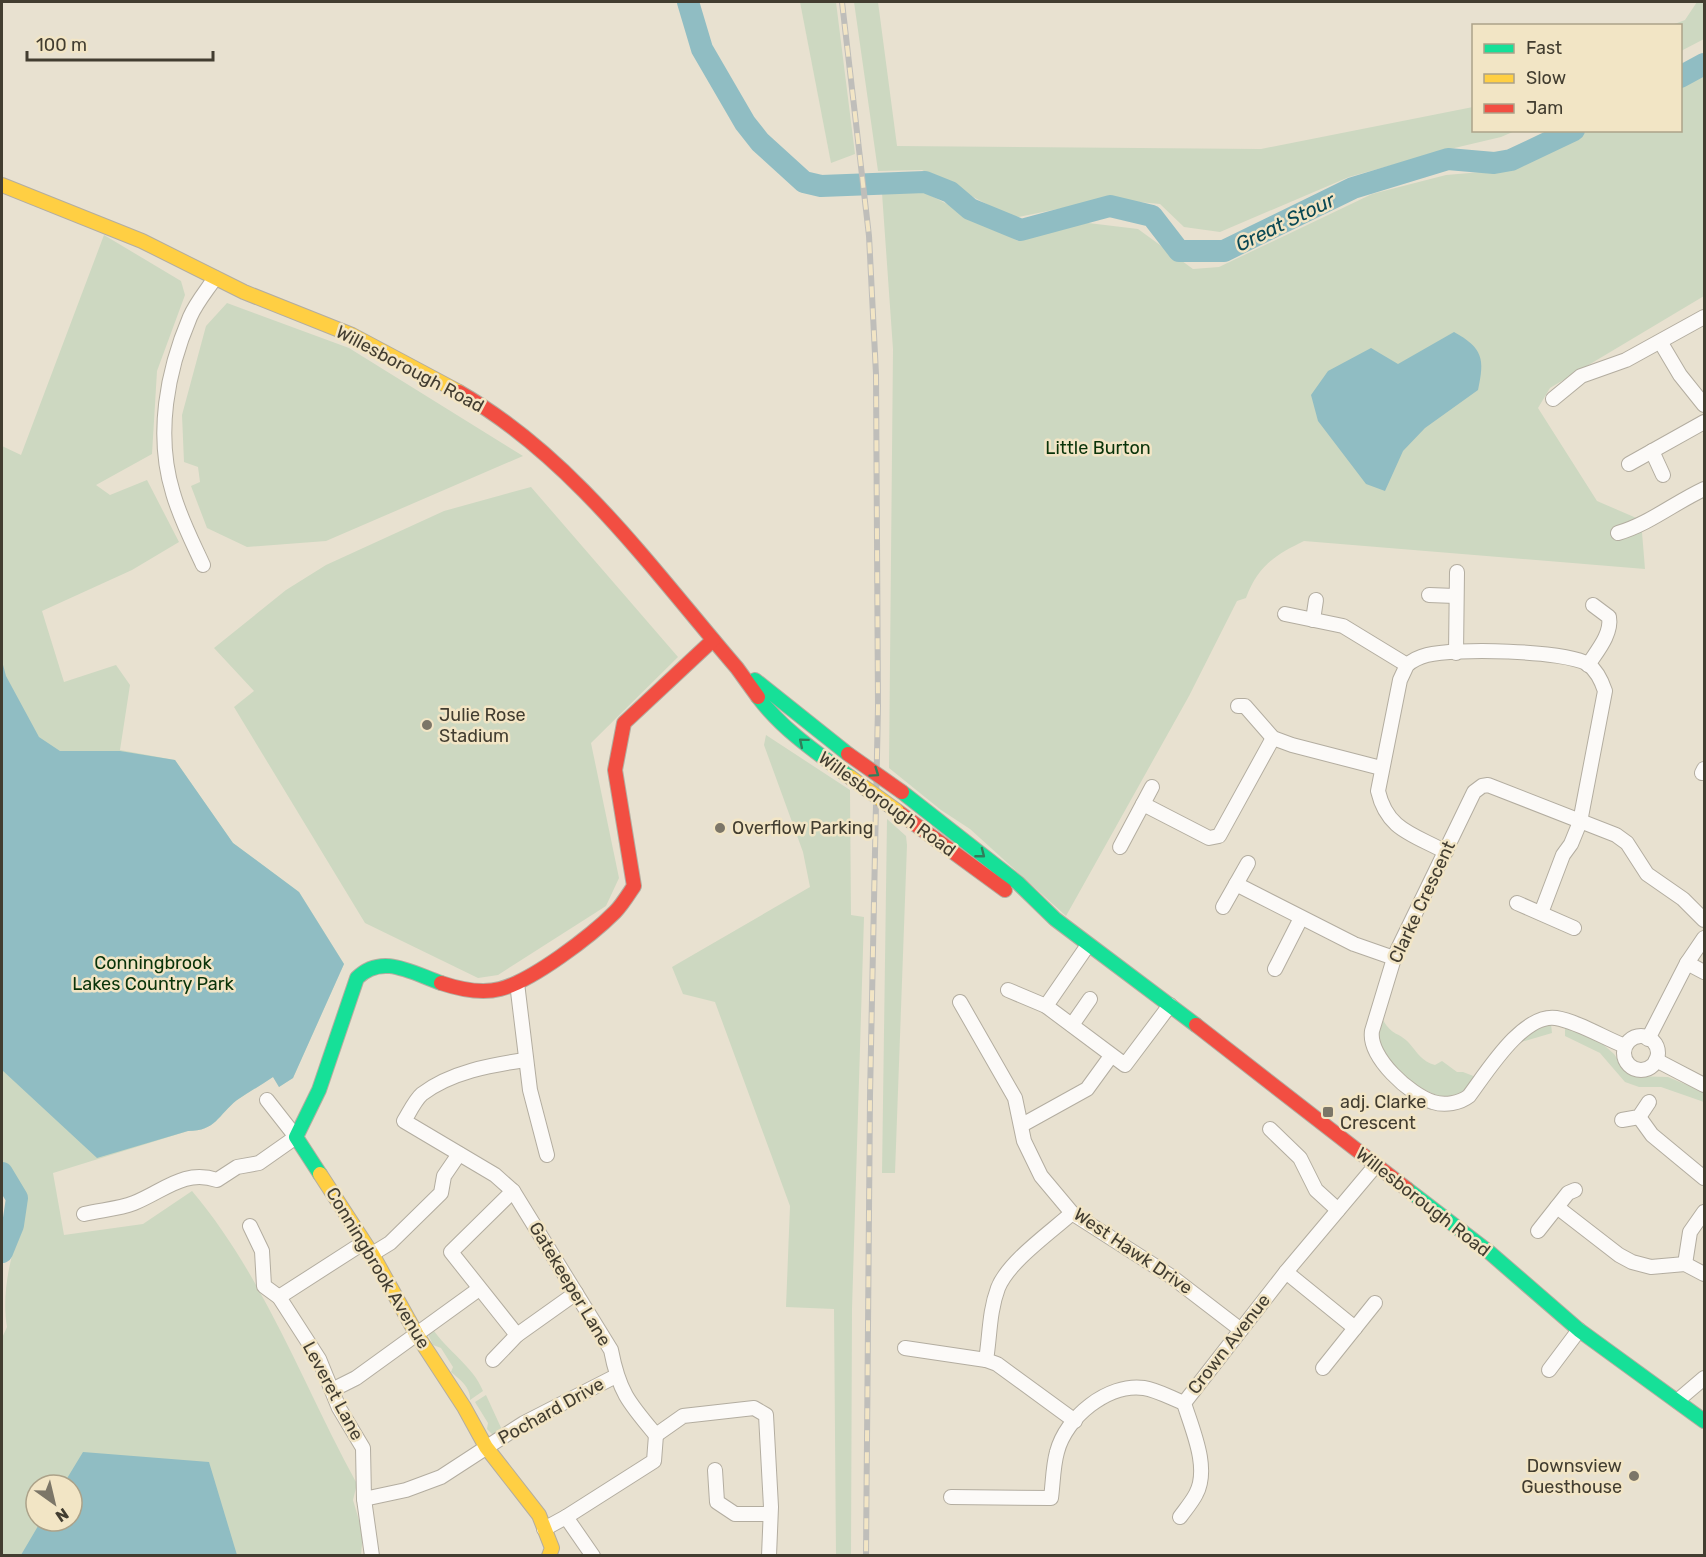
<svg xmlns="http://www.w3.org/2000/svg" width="1706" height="1557" viewBox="0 0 1706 1557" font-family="Rubik,sans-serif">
  <rect width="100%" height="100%" fill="#e8e1d0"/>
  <g fill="#cdd8c1" fill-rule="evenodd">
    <path d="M800,2h36l19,152 -24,9z"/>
    <path d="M854,2h24l19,144 364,3 212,-42 1,23 41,1 -14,6 -55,13 -97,27 -129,55 -36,-5 -24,-23 -53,-5 -94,19 -91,-48 -44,1z"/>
    <path d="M1697,2h7v37l-23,12 -1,-25 -8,-1 13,-5z"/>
    <path d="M1704,73v223l-154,92 -12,20 59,93 44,19 4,49 -341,-28c-29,14 -46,25 -58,57l-9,3 -48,95 -123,220 -96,-87 -29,-19 -52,-42 4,-419 -11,-156 38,-3 98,51 62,-19 58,7 55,40 26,-2 153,-73 74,-19 59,-5 83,-39 92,-1 1,-46z"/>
    <path d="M104,235l77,46 4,14 -28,76 -5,83 -56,31 14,10 37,-15 32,62 -47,28 -90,41 22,71 52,-17 14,20 -10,65 55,10 58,83 66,49 45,72 -51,114 -14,9 -6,-10c-12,8 -24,15 -36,23 -19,15 -21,31 -49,31l-135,42 11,62 79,-11 49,-33c72,85 112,196 165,293l-4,16 10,34 -2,21h-359v-217l5,-11c-7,-41 8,-81 17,-121l-22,-38v-722l19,9zM36,1485h36v36h-36z"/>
    <path d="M227,303l122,45 174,108 -197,85 -79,6 -40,-19 -16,-42 9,-4 -2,-15 -14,-5 -2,-47 24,-89z"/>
    <path d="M531,487l147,170 -87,86 28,135 -13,28 -108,69 -20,3 -113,-55 -131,-216 20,-16 -40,-43 72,-58 40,-25 118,-54z"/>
    <path d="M766,735l84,55 1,125 13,2 -12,392 -1,246h-15l-2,-246 -48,-2 4,-101 -75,-204 -32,-8 -11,-27 138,-80 -7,-35 -39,-107z"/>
    <path d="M887,819l19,17 1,9 -12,328h-13z"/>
    <path d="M1383,1020c9,16 16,12 26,23 8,9 13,19 26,22l7,-4 15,11h6l13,5c-7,9 -13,19 -25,20 -19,3 -57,-26 -68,-41 -7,-11 -7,-26 0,-36z"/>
    <path d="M1551,1024l1,9 -31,9 13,-14z"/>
    <path d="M1565,1026l33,14 16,14 12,18 7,4 35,1 36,15v10l-43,-15h-22l-14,-5 -25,-29 -35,-17z"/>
    <path d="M432,1328c15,23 41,38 51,63l-13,9c1,-13 -11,-21 -19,-28l2,-5 -12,-19 -8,-3 -6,-13z"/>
    <path d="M486,1395l17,37 -9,4 -7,-7 1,-6 -13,-21z"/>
  </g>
  <g fill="#90bdc3">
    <path d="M1454,332c29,16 31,27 24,58l-53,38 -22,23 -18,40 -19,-7 -48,-63 -7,-26 17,-24 43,-23 27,16z"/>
    <path d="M2,661l4,15 33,61 21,14h60l55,9 58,83 66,49 45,72 -51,114 -14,9 -6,-10c-12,8 -24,15 -36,23 -19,15 -21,31 -49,31l-91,27 -95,-88z"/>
    <path d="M83,1452l126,10 28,93h-216l20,-34h31v-36h-9z"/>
  </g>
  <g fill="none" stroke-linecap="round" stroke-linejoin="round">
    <g stroke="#90bdc3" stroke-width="22">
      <path d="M688,2l14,47 43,74 15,19 44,40 17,4 104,-4 25,10 20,17 51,21 89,-24 42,10 27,35h45l129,-63 95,-29 46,4 17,-3 63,-30"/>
      <path d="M1680,77l24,-13"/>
      <path d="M2,1173l15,25 -4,27 -11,27"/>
    </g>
    <defs>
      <g id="street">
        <path d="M1661,343l19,32 24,30"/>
        <path d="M1553,399l28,-23 45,-16 78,-43"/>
        <path d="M1652,451l11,24"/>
        <path d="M1629,464l75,-42"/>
        <path d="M1618,533c31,-9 56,-30 86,-44"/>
        <path d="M203,565c-11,-24 -23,-47 -30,-72 -18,-58 -6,-122 17,-176 6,-14 17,-27 25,-39"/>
        <path d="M1429,595l26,1"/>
        <path d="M1285,614l58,12 64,39"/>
        <path d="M1313,620l3,-20"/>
        <path d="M1456,653l1,-81"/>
        <path d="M1588,665c9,-14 24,-31 21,-48l-16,-12"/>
        <path d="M1238,706h7l28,32 19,7 89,23"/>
        <path d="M1702,773l2,-4"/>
        <path d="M1143,804l66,34 10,-2 54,-98"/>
        <path d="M1120,847l32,-60"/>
        <path d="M1446,852c-33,-18 -59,-22 -68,-61l22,-111 7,-15c6,-5 12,-8 20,-10 27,-7 137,-5 161,9 8,6 14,18 17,27l-25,131 -9,22 -8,11 -22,58"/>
        <path d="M1236,884l118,60 40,14"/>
        <path d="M1517,903l57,25"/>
        <path d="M1223,907l25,-44"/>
        <path d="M1687,963l17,9"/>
        <path d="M1275,969l26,-51"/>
        <path d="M517,983l13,107 17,65"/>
        <path d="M1008,990l38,16 79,59 45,-60"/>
        <path d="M960,1002l55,96 9,43 17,35 31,37 100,64 69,53"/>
        <path d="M1046,1006l42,-61"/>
        <path d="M1072,1025l18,-26"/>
        <circle cx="1641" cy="1053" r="17"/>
        <path d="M1648,1039l39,-76 17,-25"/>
        <path d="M1625,1046c-21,-8 -46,-24 -69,-28 -33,-5 -69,54 -87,78 -9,7 -24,10 -36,6 -23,-7 -65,-45 -61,-71l23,-76 79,-163 8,-6 6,-1 128,50 11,8 20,31 36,25 21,21"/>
        <path d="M525,1060c-34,5 -74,12 -103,34 -7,6 -13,19 -18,27l91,54 18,16 98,159c8,42 18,53 45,85"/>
        <path d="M1656,1060l48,25"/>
        <path d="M1639,1117l13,18 52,43"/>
        <path d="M1622,1120l17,-3 10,-15"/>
        <path d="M1022,1125l65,-36 24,-33"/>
        <path d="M1270,1129l30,29 16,32 22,20"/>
        <path d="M513,1191l-62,61 66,83 59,-42"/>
        <path d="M1557,1207l62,48 13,7 19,5 34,-3 19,10"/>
        <path d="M1072,1213c-21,19 -64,49 -74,75 -9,24 -8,48 -12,72l11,4 78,57"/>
        <path d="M84,1214c16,-4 35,-5 50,-11 30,-12 50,-34 83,-23l20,-13 22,-4 37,-26 -29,-37"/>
        <path d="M250,1226l12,25 2,35 15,11 40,62 20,49 24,40 1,51 8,57"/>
        <path d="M1538,1231l30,-38 7,-3"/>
        <path d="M372,1254l18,-11 51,-50 3,-17 15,-22"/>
        <path d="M1685,1264l5,-32 14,-20"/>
        <path d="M1286,1272l69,56"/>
        <path d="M279,1297l84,-54"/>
        <path d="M905,1348l81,12"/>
        <path d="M493,1360l24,-25"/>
        <path d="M1323,1368l52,-65"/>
        <path d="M1549,1370l30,-40"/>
        <path d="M332,1390l24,-12 123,-89"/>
        <path d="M1677,1401l27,-23"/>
        <path d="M1184,1403l102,-131 90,-107"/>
        <path d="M656,1435l27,-19 71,-8 12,7 5,92 -2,49"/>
        <path d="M715,1470l2,32 18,12h34"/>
        <path d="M951,1497l100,1c2,-15 2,-32 6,-46 9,-35 51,-69 87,-64 13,2 27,10 40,15"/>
        <path d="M364,1499l42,-9 35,-13 83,-54 92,-47"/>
        <path d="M566,1517l88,-56 2,-26"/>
        <path d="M1180,1517c5,-7 12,-15 16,-23 14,-26 -4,-65 -12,-91"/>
        <path d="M544,1529l22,-12 27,39"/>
      </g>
      <g id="fast">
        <path d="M755,680l93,74"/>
        <path d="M758,697c25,33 59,56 92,80"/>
        <path d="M902,792l116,91 37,36 141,106"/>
        <path d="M320,1174l-24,-37 23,-47 38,-112c25,-25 55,-5 84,5"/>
        <path d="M1407,1189l82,63 90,78 125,91"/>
      </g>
      <g id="slow">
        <path d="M2,185l140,56 102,51 108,43 107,57"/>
        <path d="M320,1174l52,80 45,81 47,72 22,40 53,68 13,33 -3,8"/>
      </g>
      <g id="jam">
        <path d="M459,392c114,65 193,177 278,276l21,29"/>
        <path d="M897,811l108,79"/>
        <path d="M441,983c18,6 40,11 59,6 32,-8 91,-53 115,-77 7,-7 13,-17 19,-26l-19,-116 9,-47 89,-83"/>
        <path d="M1196,1025l211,164"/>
      </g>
    </defs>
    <use href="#street" stroke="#b3ada0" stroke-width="16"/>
    <use href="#fast" stroke="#b3ada0" stroke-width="16"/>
    <use href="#slow" stroke="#b3ada0" stroke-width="16"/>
    <use href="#jam" stroke="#b3ada0" stroke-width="16"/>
    <use href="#street" stroke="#fcfaf8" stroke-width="14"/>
    <use href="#fast" stroke="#16e098" stroke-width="14"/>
    <use href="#slow" stroke="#ffcf43" stroke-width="14"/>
    <use href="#jam" stroke="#f24e42" stroke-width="14"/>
    <defs>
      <path id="rail" d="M842,2l27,234 7,138 2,332 -8,390 -4,460"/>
    </defs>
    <use href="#rail" stroke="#bfbeba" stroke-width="6"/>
    <use href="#rail" stroke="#f2e5c5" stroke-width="4" stroke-dasharray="11" stroke-linecap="butt"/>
    <defs>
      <path id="slow-bridge" d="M850,777l47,34"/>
      <path id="jam-bridge" d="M848,754l54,38"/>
    </defs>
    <use href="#slow-bridge" stroke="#b3ada0" stroke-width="16" stroke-linecap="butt"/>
    <use href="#jam-bridge" stroke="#b3ada0" stroke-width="16" stroke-linecap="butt"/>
    <use href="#slow-bridge" stroke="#ffcf43" stroke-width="14"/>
    <use href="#jam-bridge" stroke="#f24e42" stroke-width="14"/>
  </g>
  <defs><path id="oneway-chevron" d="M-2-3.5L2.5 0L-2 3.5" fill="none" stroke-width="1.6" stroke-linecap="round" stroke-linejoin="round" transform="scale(1.5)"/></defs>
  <g stroke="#307e5a">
    <use href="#oneway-chevron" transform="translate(803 742) rotate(-140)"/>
    <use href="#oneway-chevron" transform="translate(875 773) rotate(35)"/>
    <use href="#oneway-chevron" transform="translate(981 854) rotate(38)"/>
  </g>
  <g fill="#7c7668" stroke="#f2e5c5" stroke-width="2">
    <circle cx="427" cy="725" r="6"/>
    <circle cx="720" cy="828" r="6"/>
    <rect x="1322" y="1106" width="12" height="12" rx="3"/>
    <circle cx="1634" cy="1476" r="6"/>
  </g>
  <g text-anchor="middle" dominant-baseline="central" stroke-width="5" stroke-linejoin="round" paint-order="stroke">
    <g font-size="18" fill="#423d30" stroke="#f2e5c5">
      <text transform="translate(410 369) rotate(28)">Willesborough Road</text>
      <text transform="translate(887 804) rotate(36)">Willesborough Road</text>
      <text transform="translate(1422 902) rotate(-65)">Clarke Crescent</text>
      <text transform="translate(1423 1202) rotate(38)">Willesborough Road</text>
      <text transform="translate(1133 1251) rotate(34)">West Hawk Drive</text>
      <text transform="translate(378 1268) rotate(59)">Conningbrook Avenue</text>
      <text transform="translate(570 1284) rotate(59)">Gatekeeper Lane</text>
      <text transform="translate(1229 1344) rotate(-52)">Crown Avenue</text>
      <text transform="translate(333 1391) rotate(62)">Leveret Lane</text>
      <text transform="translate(551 1411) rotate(-29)">Pochard Drive</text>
    </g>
    <g font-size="18" fill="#093309" stroke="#f2e5c5">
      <text x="1098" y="448">Little Burton</text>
      <text x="153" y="963">Conningbrook<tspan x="153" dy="21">Lakes Country Park</tspan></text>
    </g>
    <g font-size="18" fill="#423d30" stroke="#f2e5c5" text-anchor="start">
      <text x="439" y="715">Julie Rose<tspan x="439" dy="21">Stadium</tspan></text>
      <text x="732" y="828">Overflow Parking</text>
      <text x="1340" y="1102">adj. Clarke<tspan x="1340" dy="21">Crescent</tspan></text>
      <text x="1622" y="1466" text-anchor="end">Downsview<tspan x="1622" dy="21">Guesthouse</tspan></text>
    </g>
    <g font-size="20" font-style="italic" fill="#0a4854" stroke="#f2e5c5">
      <text transform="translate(1285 222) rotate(-26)">Great Stour</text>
    </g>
  </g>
  <rect width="1706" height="1557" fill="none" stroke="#423d30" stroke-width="6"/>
  <rect x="1472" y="24" width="210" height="108" fill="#f2e5c5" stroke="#aca289" stroke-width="1.5"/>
  <rect x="1484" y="44" width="30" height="9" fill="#16e098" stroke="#aca289" stroke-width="1.5"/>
  <text x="1526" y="54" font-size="18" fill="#423d30">Fast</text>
  <rect x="1484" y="74" width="30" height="9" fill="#ffcf43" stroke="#aca289" stroke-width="1.5"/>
  <text x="1526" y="84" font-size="18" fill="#423d30">Slow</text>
  <rect x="1484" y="104" width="30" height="9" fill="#f24e42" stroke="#aca289" stroke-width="1.5"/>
  <text x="1526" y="114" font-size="18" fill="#423d30">Jam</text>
  <g transform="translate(54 1503) rotate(146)"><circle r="28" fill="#f2e5c5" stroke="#aca289" stroke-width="1.5"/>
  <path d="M0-4.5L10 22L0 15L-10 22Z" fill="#7c7668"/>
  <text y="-9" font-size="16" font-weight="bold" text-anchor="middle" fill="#423d30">N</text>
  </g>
  <path d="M27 51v9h186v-9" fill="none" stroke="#423d30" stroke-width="3"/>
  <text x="36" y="51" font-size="18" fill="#423d30" stroke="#f2e5c5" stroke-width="4.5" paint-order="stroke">100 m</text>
</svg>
